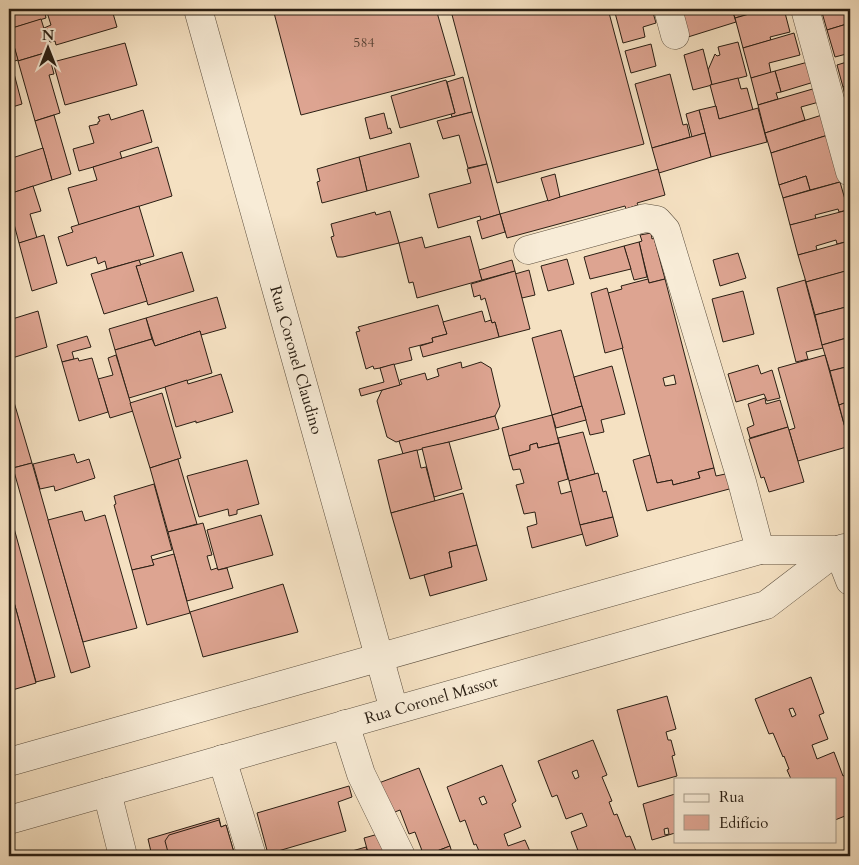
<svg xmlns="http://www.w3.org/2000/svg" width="859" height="865" viewBox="0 0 859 865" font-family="Cardo,serif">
  <rect width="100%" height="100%" fill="#f5e1c2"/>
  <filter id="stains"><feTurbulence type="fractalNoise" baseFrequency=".004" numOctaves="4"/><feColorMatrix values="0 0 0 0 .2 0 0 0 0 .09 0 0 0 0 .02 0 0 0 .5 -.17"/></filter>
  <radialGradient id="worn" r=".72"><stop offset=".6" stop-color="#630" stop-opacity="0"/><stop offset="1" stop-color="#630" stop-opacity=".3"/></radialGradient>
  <g fill="#dda491" stroke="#291e13" fill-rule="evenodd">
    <path d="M9,9h35l2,9 -37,11z"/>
    <path d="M46,9h69l-3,1 5,17 -61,18 -1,-4 -5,1 -3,-4 -3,-10 7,-3z"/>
    <path d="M273,9h163l19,66 -154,40z"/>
    <path d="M460,9h148l36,135 -147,39 -46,-172z"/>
    <path d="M614,9h38l4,14 -13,4 2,10 -22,6z"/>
    <path d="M680,9h52l4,13 -48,15z"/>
    <path d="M732,9h32v1l-29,8z"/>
    <path d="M767,9h17l6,23 -20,5 1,3 -28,8 -8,-30z"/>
    <path d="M821,9h29v14l-23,7z"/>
    <path d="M41,19l10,32 -33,10 -9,-32z"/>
    <path d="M850,23v30l-15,4 -8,-27z"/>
    <path d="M794,33l6,22 -31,8 2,10 -20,5 -8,-30z"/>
    <path d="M11,35l7,25 -7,2 11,42 -13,4v-72z"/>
    <path d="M738,42l9,34 -35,9 -4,-15 7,-16 2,2 3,-1 -2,-8z"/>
    <path d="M125,43l12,42 -72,20 -12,-43z"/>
    <path d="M651,44l5,22 -25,7 -6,-22z"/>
    <path d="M703,49l9,36 -19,5 -9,-35z"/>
    <path d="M48,52l6,22 -5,1 11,38 -25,8 -17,-60z"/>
    <path d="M850,61v23l-7,3 -6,-22z"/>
    <path d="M808,62l6,20 -33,10 -6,-21z"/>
    <path d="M775,71l6,21 -5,1 2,6 -20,6 -7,-27z"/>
    <path d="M670,74l13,51 4,-1 3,13 -38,11 -17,-64z"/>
    <path d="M463,77l9,35 -20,5 -1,-3 4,-1 -8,-31z"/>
    <path d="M738,78l3,11 6,-1 6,22 -34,9 -9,-34z"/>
    <path d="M446,80l9,33 -55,15 -9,-32z"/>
    <path d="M850,84v30l-7,-27z"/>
    <path d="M816,88l3,14 -18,5 4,13 -40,13 -7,-28z"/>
    <path d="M716,106l3,13 39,-11 9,34 -56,15 -12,-47z"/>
    <path d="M143,110l9,32 -32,10 2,7 -43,12 -6,-22 21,-6 -5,-17 9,-2v-2l2,-1 -2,-4 11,-3 2,6z"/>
    <path d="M699,110l6,23 -13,4 -6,-23z"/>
    <path d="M472,112l15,52 -19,4 -9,-33 -16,4 -6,-18z"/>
    <path d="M384,113l4,16 2,-1 2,5 -22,6 -5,-21z"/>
    <path d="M54,115l17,59 -19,6 -17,-59z"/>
    <path d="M822,115l6,20 -57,18 -6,-20z"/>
    <path d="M705,133l6,24 -52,16 -7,-25z"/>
    <path d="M828,135l12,47 -30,8 -4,-14 -27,9 -8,-32z"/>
    <path d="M410,143l9,34 -52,14 -8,-34z"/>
    <path d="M158,147l14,49 -93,29 -11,-37 29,-8 -4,-13z"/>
    <path d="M43,148l9,32 -43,14v-35z"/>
    <path d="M359,157l8,34 -45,12 -5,-21 3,-1 -3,-12z"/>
    <path d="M487,164l13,50 -19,6 -1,-4 -42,12 -9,-34 42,-11 -4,-14z"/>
    <path d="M658,169l7,26 -28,8 1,2 -12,4 -1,-3 -118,32 -7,-24z"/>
    <path d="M555,174l5,23 -12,4 -7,-23z"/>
    <path d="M806,176l4,14 -27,8 -4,-13z"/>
    <path d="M840,182l8,28 -9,2 -1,-3 -23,6 1,4 -26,6 -7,-27z"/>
    <path d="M33,186l8,25 -11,3 7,24 -18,5 -10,-38v-11z"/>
    <path d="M139,206l15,50 -47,13 -2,-8 -7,3 -2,-7 -29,9 -9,-29 15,-5 -2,-5z"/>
    <path d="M848,210l2,16 -5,1 4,14 -12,3 -1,-4 -20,6 1,4 -19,5 -8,-30z"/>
    <path d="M390,211l9,32 -56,14h-6l-6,-20 3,-1 -3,-12 44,-12 1,3z"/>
    <path d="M500,214l5,18 -23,7 -5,-18z"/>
    <path d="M651,233l1,6 2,-1 11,41 -16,4 -10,-41 3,-1 -2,-6z"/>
    <path d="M44,235l13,48 -25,8 -13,-48z"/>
    <path d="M470,236l12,44 -65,18 -4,-16 -4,1 -10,-40 23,-6 3,11z"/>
    <path d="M849,241l1,29 -44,12 -8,-27z"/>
    <path d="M639,242l8,35 -13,3 -10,-34z"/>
    <path d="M624,246l7,23 -41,10 -6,-22z"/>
    <path d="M182,252l12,39 -46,14 -12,-39z"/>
    <path d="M738,253l8,25 -26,8 -7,-26z"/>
    <path d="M567,259l7,25 -26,7 -7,-25z"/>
    <path d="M139,260l2,5 -5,1 11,35 -43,13 -13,-40z"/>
    <path d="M512,260l3,11 -33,9 -3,-10z"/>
    <path d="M529,270l6,25 -13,3 -7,-24z"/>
    <path d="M849,270l1,36 -35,9 -9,-33z"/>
    <path d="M515,271l15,58 -31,8 -4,-15 -3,1 -7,-25 -4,2 -1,-5 -6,2 -3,-13z"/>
    <path d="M648,279l1,4 16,-4 49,189 -16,4 2,6 -27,7 -1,-5 -15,3 -49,-190 14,-4 -1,-3zM674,375l2,9 -11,2 -2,-8z"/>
    <path d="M805,280l18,68 -17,4 2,7 -12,3 -19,-74z"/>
    <path d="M607,288l16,60 -18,5 -14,-60z"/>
    <path d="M743,291l11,43 -31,8 -11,-43z"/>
    <path d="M217,297l9,31 -25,7 -1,-4 -45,15 -9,-28z"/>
    <path d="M438,305l9,29 -15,4 1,4 -24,6 3,12 -32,8 -6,1 -1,-3 -7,3 -10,-37 4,-1 -2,-4z"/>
    <path d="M850,306v31l-28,8 -7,-30z"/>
    <path d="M38,311l9,36 -38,12v-39z"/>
    <path d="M482,311l3,11 6,-2 1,3 3,-1 4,15 -76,20 -3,-11 13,-4 -1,-4 15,-4 -4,-12z"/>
    <path d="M146,318l6,21 -37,11 -6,-21z"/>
    <path d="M561,330l21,76 -30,9 -20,-77z"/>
    <path d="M200,331l12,42 -83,25 -14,-48 37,-11 3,7z"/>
    <path d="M87,336l4,11 -19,5 2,7 -12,3 -5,-17z"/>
    <path d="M850,337v29l-20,5 -8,-26z"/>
    <path d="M116,355l17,56 -23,7 -12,-39 15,-4 -5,-17z"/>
    <path d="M825,355l25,91 -52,15 -9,-31 6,-2 -17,-60z"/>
    <path d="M78,358l1,3 13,-3 16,54 -29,9 -17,-59z"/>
    <path d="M461,362l1,6 19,-6 10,6 9,38 -5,10 -99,26 -9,-5 -10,-36 5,-11 20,-6 -2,-4 25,-7 2,7 12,-4 -2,-7z"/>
    <path d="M394,364l6,21 -39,11 -2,-7 25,-7 -4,-14z"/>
    <path d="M758,365l3,9 11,-4 8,28 -13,3 -3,-7 -28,8 -8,-28z"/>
    <path d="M612,366l13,48 -24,6 3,12 -14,3 -16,-58z"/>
    <path d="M850,366v35l-11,4 -9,-34z"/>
    <path d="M221,374l12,38 -37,11v-2l-20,6 -11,-40 22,-7 1,4z"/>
    <path d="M11,392l21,71 -23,6v-76z"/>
    <path d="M162,393l19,65 -31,10 -20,-65z"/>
    <path d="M765,398l1,6 14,-4 8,27 -38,11 -3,-10 7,-3 -6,-21z"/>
    <path d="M850,401v45l-11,-41z"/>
    <path d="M582,406l4,14 -30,8 -4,-13z"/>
    <path d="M552,415l7,28 -21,5 -1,-5 -7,2v5l-21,6 -7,-28z"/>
    <path d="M495,416l4,13 -96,25 -4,-13z"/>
    <path d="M788,427l16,55 -35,10 -5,-15 -3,1 -12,-39z"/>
    <path d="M583,432l12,42 -26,7 -11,-43z"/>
    <path d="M449,442l13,47 -28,8 -12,-49z"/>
    <path d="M537,443l1,5 21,-5 9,36 -10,3 3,12 11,-3 11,43 -51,14 -5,-21 10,-3 -2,-12 -11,2 -8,-29 8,-2 -4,-14 -7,1 -4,-14 21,-6v-5z"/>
    <path d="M417,450l4,18 5,-1 9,34 -44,12 -13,-53z"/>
    <path d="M74,454l3,9 12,-4 6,19 -40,13 -1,-5 -14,3 -7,-25z"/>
    <path d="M650,455l7,28 15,-3 1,5 27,-7 -2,-6 16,-4 2,8 14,-3 3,15 -86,23 -14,-51z"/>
    <path d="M178,459l19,65 -29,8 -18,-64z"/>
    <path d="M247,460l12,44 -22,6v4l-8,2 -1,-7 -29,8 -12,-41z"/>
    <path d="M32,463l58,204 -19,6 -58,-205z"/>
    <path d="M598,473l5,19 3,-1 7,26 -33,8 -11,-44z"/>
    <path d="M154,484l18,66 -21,6 3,9 -22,5 -18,-65 2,-1 -2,-8z"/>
    <path d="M463,493l14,52 -28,7 3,15 -42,12 -19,-66z"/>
    <path d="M9,510l46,167 -19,5 -27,-98z"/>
    <path d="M82,511l3,10 20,-6 32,113 -54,14 -35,-122z"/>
    <path d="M261,515l12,40 -55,15 -11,-40z"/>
    <path d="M613,517l5,19 -32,10 -6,-21z"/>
    <path d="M203,523l9,32 -5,1 4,14 6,-2 1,2 9,-2 6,20 -46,13 -19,-69z"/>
    <path d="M477,545l10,35 -57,16 -6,-21 28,-8 -3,-15z"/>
    <path d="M174,554l16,59 -43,12 -15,-55 22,-5 -2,-5z"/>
    <path d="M9,584l27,99 -27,8z"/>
    <path d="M283,584l15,48 -95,25 -13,-45z"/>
    <path d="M811,677l13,36 -5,2 9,24 -16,6 5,14 17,-7 9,24 5,-2 2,6v34l-15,6v-41h-44l-4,-9 2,-1 -5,-13 -1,1 -10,-24 -4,1 -14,-35zM793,708l3,7 -4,2 -3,-8z"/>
    <path d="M667,696l9,33 -10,3 2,8h3l4,15 -3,1 5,20 -39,11 -21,-77z"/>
    <path d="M593,740l14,35 -5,2 10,24 -3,1 5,13 3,-1 9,23 4,-1 8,20h-29v-1l-4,1h-25l-9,-24 16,-6 -5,-13 -16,6 -9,-24 -5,2 -14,-36zM577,770l2,7 -4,2 -3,-7z"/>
    <path d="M502,765l14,36 -4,3 9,23 -17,7 4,12 17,-6 7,16h-51l-5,-12 -2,1 -9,-25 -5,2 -13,-35zM484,796l3,7 -5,2 -3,-7z"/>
    <path d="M419,768l31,78 -26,10 -9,-24 -6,2 -9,-24 -13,5 -11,-31z"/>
    <path d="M349,786l3,11 -14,5 8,29 -78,23 -11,-41z"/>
    <path d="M675,794v39l-23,7 -9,-36zM668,828l1,6 -4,1 -1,-6z"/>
    <path d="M219,818l2,9 5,-2 9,31h-83l-4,-17z"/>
    <path d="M219,820l2,7 5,-2 9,31h-66l-4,-15 4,-6z"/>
    <path d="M382,833l15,23h-28l-5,-18z"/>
    <path d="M450,846l3,10h-29z"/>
    <path d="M366,847l3,9h-15l-2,-5z"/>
  </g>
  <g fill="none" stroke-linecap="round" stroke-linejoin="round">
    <defs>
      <g id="minor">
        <path d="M198,9l196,701"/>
        <path d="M668,9l7,26"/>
        <path d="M805,9l45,163"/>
        <path d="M528,250l117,-32 12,2 9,10 76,252 18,68"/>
        <path d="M838,550l12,31"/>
        <path d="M345,724l16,50 40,82"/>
        <path d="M222,759l30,97"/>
        <path d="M9,762l751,-212h78l6,-2"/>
        <path d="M107,792l16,64"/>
        <path d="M9,820l757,-215 72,-55"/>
      </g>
    </defs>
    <use href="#minor" stroke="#5c4f3f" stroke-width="29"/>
    <use href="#minor" stroke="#f8ecd7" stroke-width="28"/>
  </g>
  <g text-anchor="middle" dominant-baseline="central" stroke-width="4" stroke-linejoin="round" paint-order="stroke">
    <g font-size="14" fill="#564032">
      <text x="364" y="42">584</text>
    </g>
    <g font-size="16" fill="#291e13" stroke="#f8ecd7">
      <text transform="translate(296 360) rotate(74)">Rua Coronel Claudino</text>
      <text transform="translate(431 700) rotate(-16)">Rua Coronel Massot</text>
    </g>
  </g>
  <rect width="859" height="865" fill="none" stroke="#f5e1c2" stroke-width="30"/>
  <rect x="10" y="10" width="839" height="845" fill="none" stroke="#291e13" stroke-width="2.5"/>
  <rect x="15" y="15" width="829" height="835" fill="none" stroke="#291e13"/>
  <rect x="674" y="778" width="162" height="65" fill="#f8ecd7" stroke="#a59a89"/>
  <rect x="684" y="794" width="25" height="8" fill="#f8ecd7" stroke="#a59a89"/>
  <text x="719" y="802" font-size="15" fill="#291e13">Rua</text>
  <rect x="684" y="815" width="25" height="15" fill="#dda491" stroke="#a59a89"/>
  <text x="719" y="828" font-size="15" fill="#291e13">Edifício</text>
  <g transform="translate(48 48)" stroke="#f8ecd7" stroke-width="4" paint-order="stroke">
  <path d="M0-4L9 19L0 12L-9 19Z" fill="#291e13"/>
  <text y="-8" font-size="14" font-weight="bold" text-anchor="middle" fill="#291e13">N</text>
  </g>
  <rect width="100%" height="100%" filter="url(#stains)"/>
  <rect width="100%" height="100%" fill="url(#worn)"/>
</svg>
